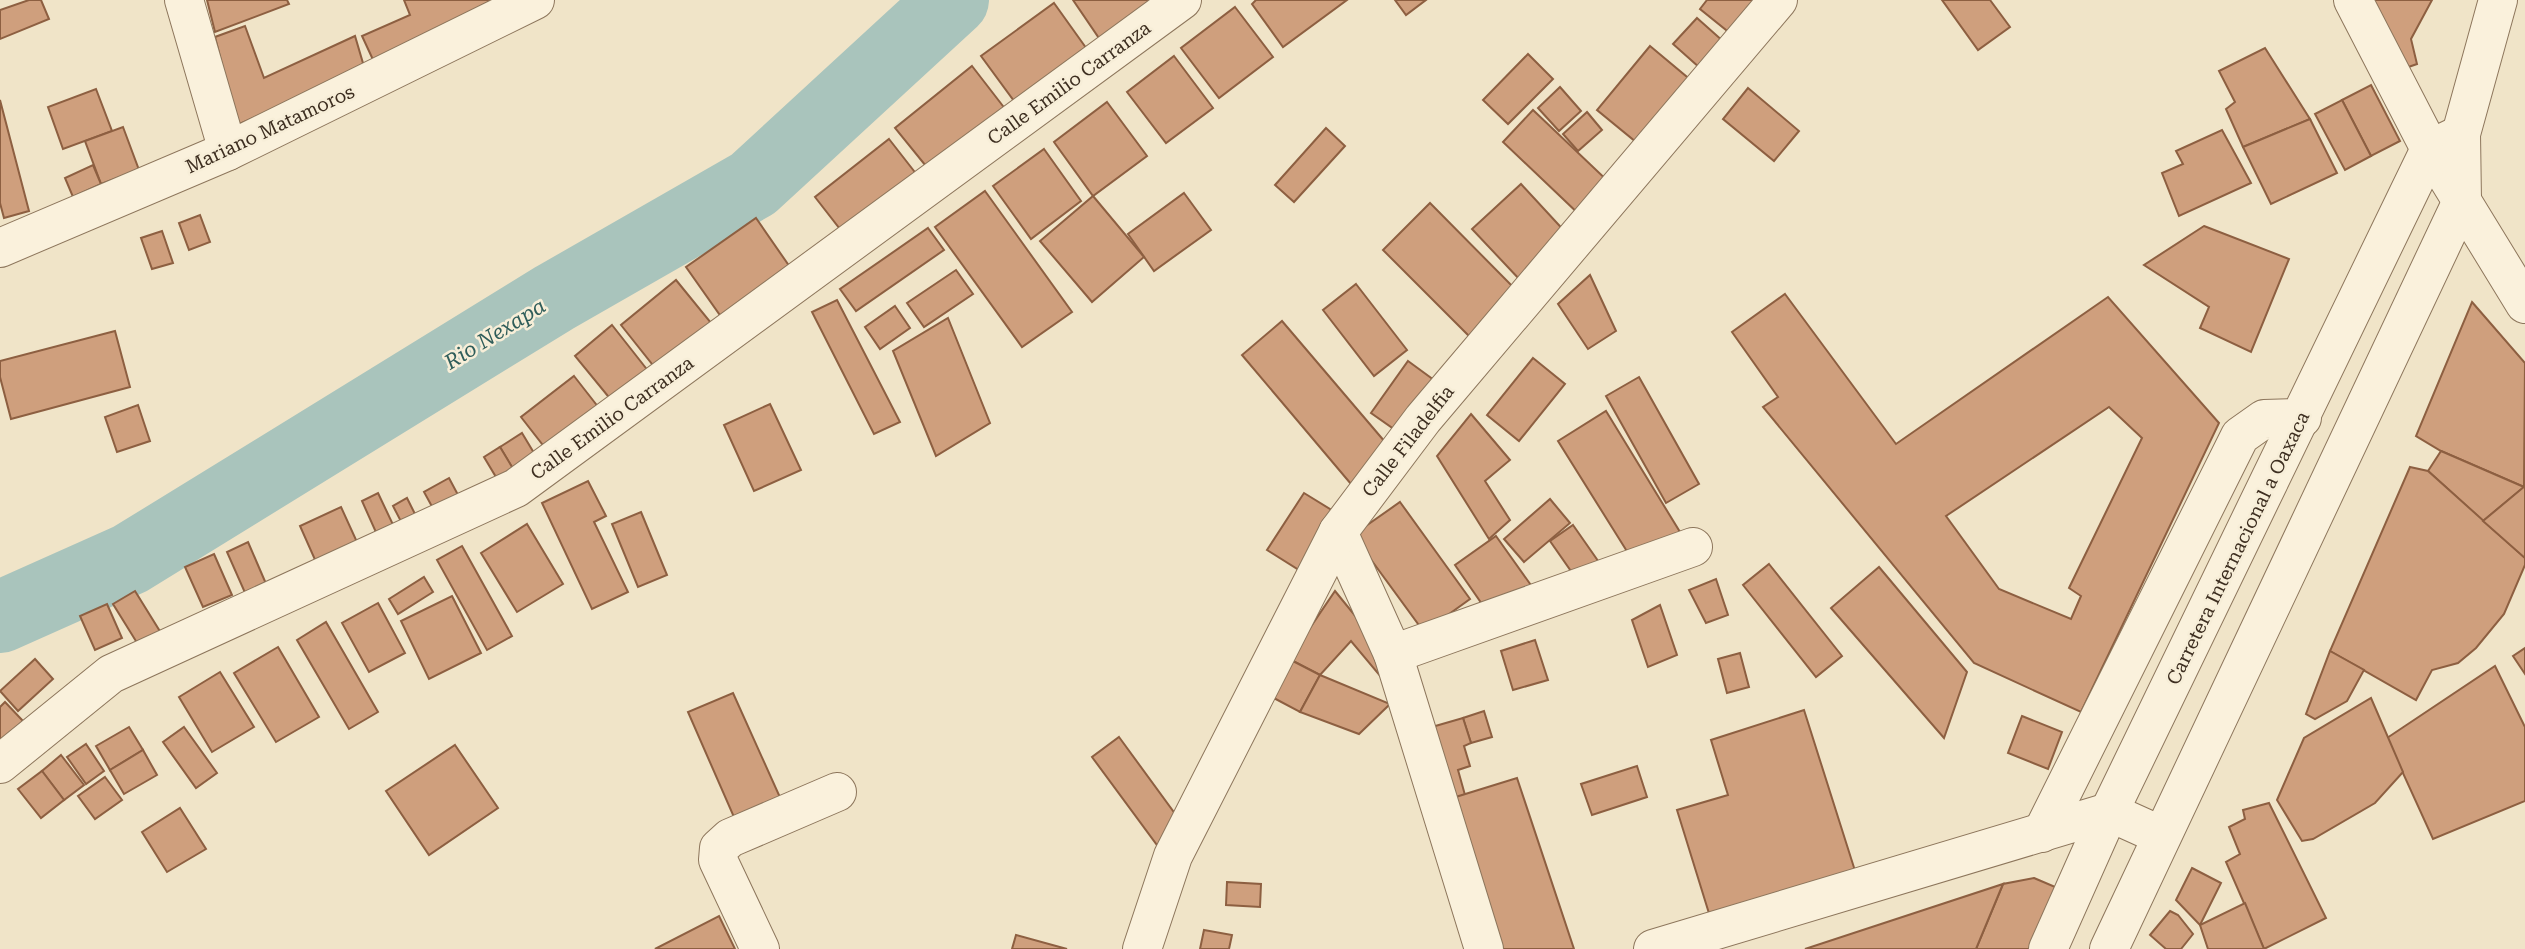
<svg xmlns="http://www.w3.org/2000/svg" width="2525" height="949" viewBox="0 0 2525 949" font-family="'Roboto Serif',serif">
  <rect width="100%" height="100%" fill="#f0e4c8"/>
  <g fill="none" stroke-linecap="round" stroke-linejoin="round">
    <path stroke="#a9c4bc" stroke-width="72" d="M0,617l130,-58 424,-261 199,-114 200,-184"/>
  </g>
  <g fill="#cf9f7d" stroke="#8d5f41" stroke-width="2" fill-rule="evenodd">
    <path d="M29,0h12l8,19 -49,20v-29z"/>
    <path d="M207,0h80l2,4 -74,28z"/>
    <path d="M404,0h88l-117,64 -13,-28 48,-21z"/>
    <path d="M1073,0h75l6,9 -51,35z"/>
    <path d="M1256,0h91l-64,47 -31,-43z"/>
    <path d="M1395,0h31l-20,15z"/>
    <path d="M1707,0h47l-13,42 -41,-33z"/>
    <path d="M1942,0h48l20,27 -32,23z"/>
    <path d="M2372,0h60l-21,39 6,25 -17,6z"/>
    <path d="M1054,3l35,49 -72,53 -36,-49z"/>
    <path d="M1235,7l38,50 -54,41 -38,-50z"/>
    <path d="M1697,18l36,32 -24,26 -36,-32z"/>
    <path d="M245,26l19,52 91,-42 10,34 -128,55 -22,-88z"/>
    <path d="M1650,46l49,41 -52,64 -50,-41z"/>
    <path d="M2265,48l45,71 -67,28 -17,-38 9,-7 -16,-31z"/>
    <path d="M1528,54l25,25 -45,45 -25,-24z"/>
    <path d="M1174,56l39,52 -47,35 -39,-51z"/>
    <path d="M972,66l34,44 -76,61 -35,-43z"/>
    <path d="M2371,85l29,56 -29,15 -29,-56z"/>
    <path d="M1560,87l21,24 -22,20 -21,-23z"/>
    <path d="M1748,88l51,43 -25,30 -51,-42z"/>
    <path d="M96,89l16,42 -49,18 -15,-42z"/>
    <path d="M0,100l29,111 -25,7 -4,-15z"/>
    <path d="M2342,100l29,56 -26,14 -30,-56z"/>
    <path d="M1107,102l40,54 -54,40 -39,-54z"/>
    <path d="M1533,110l80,76 -30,32 -80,-76z"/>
    <path d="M1587,112l15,18 -24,21 -15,-17z"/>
    <path d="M2310,119l27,54 -66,31 -28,-57z"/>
    <path d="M123,127l16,43 -38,14 -16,-43z"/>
    <path d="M1326,128l19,18 -51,56 -19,-17z"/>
    <path d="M2222,130l29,53 -72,33 -17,-43 21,-9 -7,-13z"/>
    <path d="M889,139l32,41 -74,58 -32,-41z"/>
    <path d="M1044,149l37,52 -50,38 -38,-53z"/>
    <path d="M93,165l8,19 -28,13 -8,-19z"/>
    <path d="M1521,184l48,52 -48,45 -49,-52z"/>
    <path d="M985,191l87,121 -50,35 -87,-120z"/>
    <path d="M1184,193l27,37 -57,41 -26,-37z"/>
    <path d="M1093,196l51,61 -52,45 -52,-61z"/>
    <path d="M1430,203l91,92 -47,46 -91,-91z"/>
    <path d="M200,215l10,27 -21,8 -10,-27z"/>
    <path d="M756,218l36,52 -70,48 -36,-51z"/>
    <path d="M2204,226l85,33 -38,93 -51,-24 9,-21 -65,-42z"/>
    <path d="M928,228l16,22 -88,61 -16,-22z"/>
    <path d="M162,231l11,32 -21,6 -11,-31z"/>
    <path d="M956,270l17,24 -49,33 -17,-24z"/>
    <path d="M1590,275l26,56 -28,18 -30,-45z"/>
    <path d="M676,280l40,49 -56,45 -39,-49z"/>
    <path d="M1356,284l51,66 -33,26 -51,-66z"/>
    <path d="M1785,294l111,150 212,-147 111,126 -138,289 -107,-49 -211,-256 15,-10 -46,-65zM2109,407l33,31 -73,150 12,8 -10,23 -72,-30 -53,-73z"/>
    <path d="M837,300l63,122 -26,12 -62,-122z"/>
    <path d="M2472,302l53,61 -1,124 -83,-36 -25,-15z"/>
    <path d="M895,306l15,22 -30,21 -15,-22z"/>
    <path d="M948,318l42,105 -54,33 -43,-105z"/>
    <path d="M1282,321l109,128 -40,35 -109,-129z"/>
    <path d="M612,325l37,47 -37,29 -37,-45z"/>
    <path d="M115,331l15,56 -119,32 -11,-42v-16z"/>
    <path d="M1533,358l32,26 -46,57 -32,-26z"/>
    <path d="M1408,361l30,22 -37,51 -30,-21z"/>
    <path d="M574,376l25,32 -53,41 -25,-32z"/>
    <path d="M1639,377l60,107 -33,19 -60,-107z"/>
    <path d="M770,404l31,66 -47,21 -30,-66z"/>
    <path d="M138,405l12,36 -33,11 -12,-35z"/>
    <path d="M1606,411l74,121 -47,29 -75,-120z"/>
    <path d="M1471,414l39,46 -25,21 25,39 -21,19 -52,-83z"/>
    <path d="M522,433l15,25 -22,14 -15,-25z"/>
    <path d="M500,447l15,25 -16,10 -15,-25z"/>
    <path d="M2441,451l83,36 -41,34 -55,-50z"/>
    <path d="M2410,467l18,4 97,87v7l-21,49 -28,34 -18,15 -26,7 -16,30 -86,-49z"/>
    <path d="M449,478l16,30 -25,13 -16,-29z"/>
    <path d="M588,481l18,35 -12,6 34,70 -36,17 -50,-106z"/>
    <path d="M2525,486v72l-42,-37z"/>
    <path d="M378,493l18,38 -17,8 -17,-38z"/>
    <path d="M1304,493l39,24 -36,58 -40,-25z"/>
    <path d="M407,498l15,30 -14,7 -15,-29z"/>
    <path d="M1550,499l20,24 -46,39 -20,-23z"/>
    <path d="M1400,502l70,97 -46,33 -71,-97z"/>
    <path d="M341,507l21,46 -42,18 -20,-45z"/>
    <path d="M641,512l26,63 -29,12 -26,-63z"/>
    <path d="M527,524l36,60 -46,28 -36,-59z"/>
    <path d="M1573,525l30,43 -23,16 -30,-43z"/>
    <path d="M1496,536l37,52 -42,29 -36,-52z"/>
    <path d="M248,542l19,44 -21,9 -19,-43z"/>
    <path d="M462,546l50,90 -25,14 -50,-90z"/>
    <path d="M214,554l18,41 -29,12 -18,-40z"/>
    <path d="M1769,564l73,92 -26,21 -73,-92z"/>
    <path d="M1879,567l88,105 -23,66 -113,-130z"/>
    <path d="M424,577l9,15 -35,22 -9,-15z"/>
    <path d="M1716,579l12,36 -22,8 -17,-33z"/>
    <path d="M135,591l26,42 -22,13 -26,-42z"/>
    <path d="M1335,591l61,75 -15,11 -30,-36 -31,34 -31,-16z"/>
    <path d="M452,596l29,57 -52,26 -28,-58z"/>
    <path d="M378,603l27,50 -36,19 -27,-49z"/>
    <path d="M107,604l15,34 -27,12 -15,-34z"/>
    <path d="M1660,605l17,50 -29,12 -16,-47z"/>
    <path d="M326,622l52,90 -29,17 -52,-89z"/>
    <path d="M1535,640l13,40 -35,10 -12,-39z"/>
    <path d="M278,647l41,70 -43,25 -42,-69z"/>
    <path d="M2525,648v26l-12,-18z"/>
    <path d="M2330,651l34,19 -17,31 -32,18 -9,-5z"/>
    <path d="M1740,653l9,34 -22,6 -9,-34z"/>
    <path d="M35,659l18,20 -35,32 -18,-20z"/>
    <path d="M1289,659l31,16 -20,37 -30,-16z"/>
    <path d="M2495,666l30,61v74l-92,38 -46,-101z"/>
    <path d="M220,672l34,55 -42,25 -33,-55z"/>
    <path d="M1320,675l70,29 -31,30 -59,-22z"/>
    <path d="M733,693l50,111 -46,20 -49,-112z"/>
    <path d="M2371,698l32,74 -28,31 -62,36 -11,2 -25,-41 27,-62z"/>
    <path d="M5,702l18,19 -23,22v-36z"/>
    <path d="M1804,710l53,167 -145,46 -35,-113 51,-15 -17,-55z"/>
    <path d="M1484,711l8,26 -21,6 -8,-25z"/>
    <path d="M2022,716l40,16 -14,37 -40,-16z"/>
    <path d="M1463,718l8,25 -7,3 6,20 -12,4 7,25 -19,5 -21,-71z"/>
    <path d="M129,727l14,23 -33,20 -14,-24z"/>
    <path d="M184,727l33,46 -21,15 -33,-46z"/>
    <path d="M1119,737l65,89 -27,19 -65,-88z"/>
    <path d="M86,744l18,27 -18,13 -19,-27z"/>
    <path d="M455,745l43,63 -69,47 -43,-64z"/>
    <path d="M143,750l14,25 -33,19 -14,-24z"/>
    <path d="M61,755l23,30 -20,15 -22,-29z"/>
    <path d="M1637,766l10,31 -55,18 -11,-31z"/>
    <path d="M42,771l22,29 -23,18 -23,-29z"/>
    <path d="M105,777l17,23 -27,19 -17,-23z"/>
    <path d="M1517,778l57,171h-77l-51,-149z"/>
    <path d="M2269,803l57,115 -62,31 -38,-87 14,-8 -11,-27 16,-8 -2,-9z"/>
    <path d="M180,808l26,41 -39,23 -25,-40z"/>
    <path d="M2192,868l29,15 -21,42 -24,-25z"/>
    <path d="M2034,878l33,14 -24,57h-67l27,-65z"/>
    <path d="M1227,882l34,2 -1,23 -34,-2z"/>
    <path d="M2003,884l-27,65h-171z"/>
    <path d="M2245,903l19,46h-56l-8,-24z"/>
    <path d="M2170,911l8,4 15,19 -12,15h-15l-16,-14z"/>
    <path d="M719,916l16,33h-80z"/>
    <path d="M1204,930l28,5 -3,14h-29z"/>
    <path d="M1016,935l51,14h-55z"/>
  </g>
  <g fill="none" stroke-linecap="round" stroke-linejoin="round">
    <defs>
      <g id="minor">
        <path d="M184,0l44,151"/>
        <path d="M2353,0l77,149 95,155"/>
        <path d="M0,248l228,-97 307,-151"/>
        <path d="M1338,532l55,122 91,295"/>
        <path d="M1393,654l300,-107"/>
        <path d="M0,764l111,-90 405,-186 666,-488"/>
        <path d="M2042,833l198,-397 24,-17 38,-1"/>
        <path d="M760,949l-42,-89 1,-12 11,-10 107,-46"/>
        <path d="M1142,949l31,-93 165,-324 85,-113 355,-419"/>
        <path d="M1653,949l456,-137 51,23"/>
        <path d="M2048,949l61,-137 321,-663 31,-15"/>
        <path d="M2109,949l353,-748 -1,-67 37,-134"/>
      </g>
    </defs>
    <use href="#minor" stroke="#8d765c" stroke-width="40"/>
    <use href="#minor" stroke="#faf1dc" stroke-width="38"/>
  </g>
  <g text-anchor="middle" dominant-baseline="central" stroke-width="5" stroke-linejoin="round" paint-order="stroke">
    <g font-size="19" fill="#3d2e20" stroke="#f7eed8">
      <text transform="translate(1069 83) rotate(-36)">Calle Emilio Carranza</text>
      <text transform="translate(270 129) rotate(-25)">Mariano Matamoros</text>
      <text transform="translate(612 418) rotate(-36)">Calle Emilio Carranza</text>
      <text transform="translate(1408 441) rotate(-52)">Calle Filadelfia</text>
      <text transform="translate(2238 548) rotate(-64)">Carretera Internacional a Oaxaca</text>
    </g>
    <g font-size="21" font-style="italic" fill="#2f5d5a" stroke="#f7eed8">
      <text transform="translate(495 334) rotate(-32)">Rio Nexapa</text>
    </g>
  </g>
</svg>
